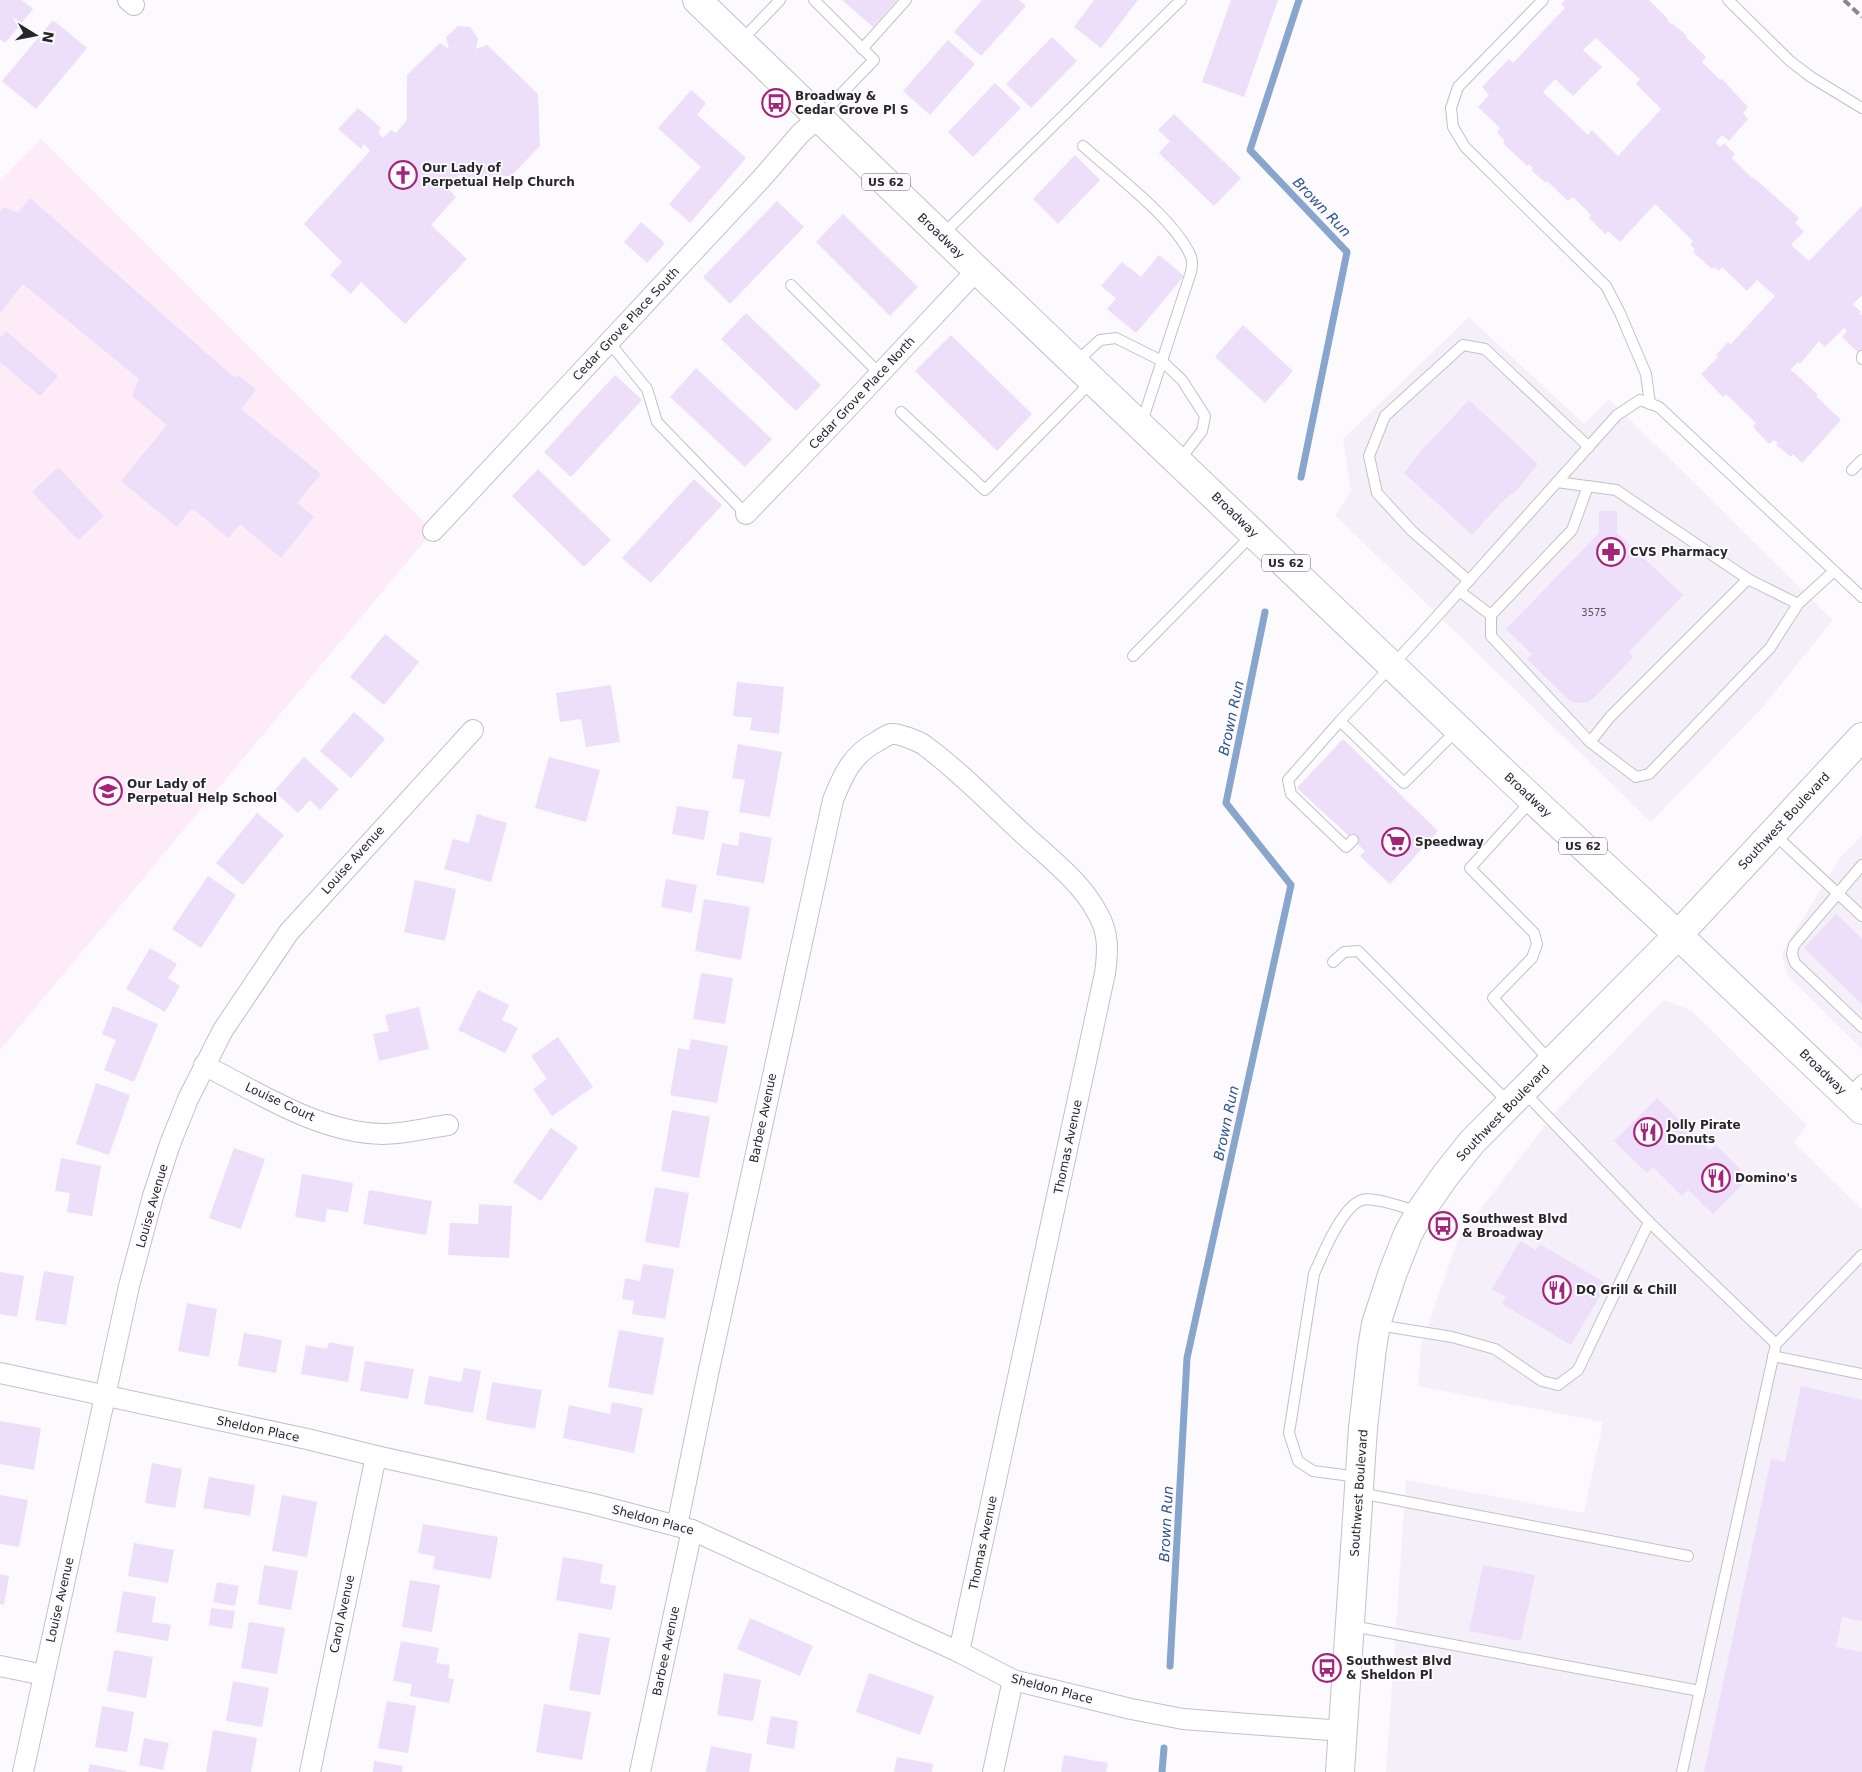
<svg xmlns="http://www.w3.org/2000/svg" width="1862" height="1772" viewBox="0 0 1862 1772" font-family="'DejaVu Sans',sans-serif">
  <rect width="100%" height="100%" fill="#fcfafe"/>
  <g fill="#f5effa">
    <path d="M1469,317l115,107 25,-25 224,221 -70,87 -112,115 -316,-307 16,-23 -8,-53z"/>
    <path d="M1862,835v214l-75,-74 -5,-22 58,-95z"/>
    <path d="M1664,1000l28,11 115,114 -13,18 68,66v563h-476l20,-292 178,33 19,-91 -185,-36 3,-41 37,-106 96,-126z"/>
  </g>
  <path fill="#fdebf7" d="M41,139l392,392 -433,519v-869z"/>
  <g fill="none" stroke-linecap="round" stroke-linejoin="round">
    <g stroke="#88a5cc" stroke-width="7">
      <path d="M1299,0l-49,150 97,102 -46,225"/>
      <path d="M1170,1666l17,-308 104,-473 -65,-82 39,-191"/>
      <path d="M1162,1772l2,-24"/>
    </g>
  </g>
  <g fill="#eddef9" fill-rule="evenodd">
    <path d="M0,0h22l11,9 -28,34 -5,-4z"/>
    <path d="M842,0h55l-24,27z"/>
    <path d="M982,0h37l7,6 -45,50 -27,-24z"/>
    <path d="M1094,0h44l-37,48 -27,-21z"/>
    <path d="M1231,0h47l-34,97 -42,-15z"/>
    <path d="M1565,0h84l19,19 -1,1 4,4 1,-1 15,13 -1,1 20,20 -4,5 18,18 2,-1 26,28 -5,6 5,6 -19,22 -7,-6 -6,7 4,5 4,-4 11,11 -3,4 20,20 1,-1 46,41 -4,5 9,8 -13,14 18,16 53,-55v89l-9,9 8,8 -2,2 3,1v41l-20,-19 5,-6 -3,-3 -19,19 -6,-6 -19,23 -2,-2 -8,8 6,4 22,21 -2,1 25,24 -39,43 -9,-9 -2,3 -15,-12 2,-2 -4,-3 -5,4 -16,-17 3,-4 -30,-29 -3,3 -22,-23 17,-17 -2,-2 12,-13 3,2 44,-48 -18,-16 -10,11 -25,-24 -3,4 -5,-4 -2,2 -19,-17 2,-3 -5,-4 3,-4 -38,-37 -35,38 -12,-11 -3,3 -16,-16 2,-3 -18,-18 -5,4 -21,-20 -1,2 -15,-13 2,-2 -4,-4 -2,2 -24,-23 2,-2 -8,-8 3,-5 -22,-21 11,-12 -7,-8 27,-28 4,4 52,-55 -4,-4zM1596,38l44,41 -4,5 25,25 -43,47 -26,-26 -4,5 -45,-43 12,-13 18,17 29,-29 -19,-17z"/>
    <path d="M53,20l34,28 -51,61 -34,-28z"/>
    <path d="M458,26l12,1 8,11 -2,11 11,-4 51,49 2,52 -29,30 -44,1 -7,-3 -13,13 9,10 -25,28 36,34 -62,65 -44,-42 -10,12 -21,-19 12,-13 -38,-38 66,-73 -6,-7 -3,5 -23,-20 20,-21 23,20 -3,5 5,5 8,-8 5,3 11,-13v-45l33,-32 9,6 -3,-12z"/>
    <path d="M1052,37l25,24 -46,47 -25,-24z"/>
    <path d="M948,40l27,24 -45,51 -27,-24z"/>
    <path d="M995,83l26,25 -48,49 -25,-25z"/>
    <path d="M691,90l15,13 -9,12 49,43 -56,65 -21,-19 32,-37 -43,-39z"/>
    <path d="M1174,114l67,64 -27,28 -55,-53 11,-12 -12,-11z"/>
    <path d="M1075,155l25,25 -42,44 -25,-25z"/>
    <path d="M30,198l205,180 3,-3 18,15 -15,19 80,65 -24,29 17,14 -33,41 -41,-34 -12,14 -32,-27 -5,-2 -14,18 -56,-46 46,-56 -35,-29 7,-17 -116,-95 -23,29v-101l4,-5 14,6z"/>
    <path d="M777,201l27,26 -74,77 -27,-27z"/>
    <path d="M843,214l75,73 -28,29 -74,-74z"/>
    <path d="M641,222l24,21 -18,20 -23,-21z"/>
    <path d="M1159,255l25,21 -48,57 -29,-24 9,-11 -15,-12 21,-24 19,15z"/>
    <path d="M746,313l75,72 -25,26 -75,-72z"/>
    <path d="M1243,325l50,46 -28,32 -50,-46z"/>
    <path d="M6,331l52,45 -18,20 -40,-34v-24z"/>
    <path d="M951,335l81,79 -35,37 -82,-80z"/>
    <path d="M696,368l76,71 -27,28 -75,-70z"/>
    <path d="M615,375l27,25 -71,77 -27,-25z"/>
    <path d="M1469,400l69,64 -22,27 -12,9 -32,35 -68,-62 17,-22z"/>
    <path d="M58,467l46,49 -26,24 -46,-48z"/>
    <path d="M538,469l73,71 -27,27 -72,-71z"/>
    <path d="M694,479l28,26 -71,78 -29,-25z"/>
    <path d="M1599,511h18v22l66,62 -54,57 4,5 -39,41 -6,4 -12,1 -6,-2 -43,-42 5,-5 -26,-25 93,-96z"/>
    <path d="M385,634l34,28 -35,43 -34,-28z"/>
    <path d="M737,682l47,5 -5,47 -29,-4 2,-12 -19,-2z"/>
    <path d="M611,685l9,57 -34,5 -5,-28 -21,3 -4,-29z"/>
    <path d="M354,712l31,27 -34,39 -31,-27z"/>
    <path d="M1343,739l95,92 -48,53 -30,-28 5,-5 -68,-63z"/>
    <path d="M738,744l44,8 -12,65 -31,-5 6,-32 -13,-2z"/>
    <path d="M304,757l35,32 -19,21 -10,-10 -12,13 -24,-22z"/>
    <path d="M549,757l51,13 -14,52 -51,-14z"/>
    <path d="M677,806l32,5 -5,29 -32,-6z"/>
    <path d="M257,813l27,22 -41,50 -27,-22z"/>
    <path d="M477,814l30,9 -16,59 -47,-13 9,-30 16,4z"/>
    <path d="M740,832l32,6 -8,45 -48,-8 6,-32 16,3z"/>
    <path d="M208,876l28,19 -35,53 -29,-19z"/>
    <path d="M666,879l31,6 -5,28 -31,-6z"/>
    <path d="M415,880l41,9 -11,52 -41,-9z"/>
    <path d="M704,899l46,8 -9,53 -46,-9z"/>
    <path d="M1836,914l26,25v65l-58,-56z"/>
    <path d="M150,948l27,16 -9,14 12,8 -15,26 -39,-23z"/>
    <path d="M701,973l32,5 -8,46 -32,-5z"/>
    <path d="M478,990l31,15 -7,15 16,8 -13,25 -47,-23z"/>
    <path d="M113,1006l45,18 -24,58 -30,-12 12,-30 -14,-6z"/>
    <path d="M419,1007l10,42 -50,12 -6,-27 16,-3 -4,-16z"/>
    <path d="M558,1037l35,50 -41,29 -19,-27 14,-10 -16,-23z"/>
    <path d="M691,1039l37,7 -11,57 -47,-8 8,-47 11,2z"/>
    <path d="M96,1083l34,12 -21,60 -33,-11z"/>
    <path d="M1657,1098l53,52 6,-5 33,33 -36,36 -25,-24 -6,6 -29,-29 -6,6 -33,-32z"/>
    <path d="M672,1110l38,7 -11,61 -38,-7z"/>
    <path d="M551,1128l27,19 -37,54 -28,-19z"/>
    <path d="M234,1148l31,11 -24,70 -32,-11z"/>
    <path d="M61,1158l40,8 -9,50 -25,-4 3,-19 -15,-2z"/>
    <path d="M302,1174l51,9 -5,29 -21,-3 -2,13 -30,-5z"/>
    <path d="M655,1187l34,6 -10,55 -34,-6z"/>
    <path d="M369,1190l63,11 -6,34 -63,-11z"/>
    <path d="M479,1204l33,2 -3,52 -61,-3 2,-32 28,1z"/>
    <path d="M1520,1241l16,9 4,-6 67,40 -36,61 -69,-41 4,-7 -14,-8z"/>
    <path d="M643,1264l31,5 -9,50 -33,-5 2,-13 -12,-2 3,-21 15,3z"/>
    <path d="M44,1271l30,5 -8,49 -31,-5z"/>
    <path d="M0,1272l24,4 -7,41 -17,-3z"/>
    <path d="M187,1303l30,6 -8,48 -31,-6z"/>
    <path d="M619,1330l45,8 -11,57 -45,-8z"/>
    <path d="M244,1333l38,7 -6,33 -38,-7z"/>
    <path d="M329,1342l25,5 -6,35 -47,-8 5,-29 21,4z"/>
    <path d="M365,1361l49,8 -6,30 -48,-8z"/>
    <path d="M464,1368l17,3 -8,42 -49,-9 5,-28 32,6z"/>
    <path d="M492,1382l50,8 -7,39 -49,-9z"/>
    <path d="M1801,1386l61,14v221l-20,-4 -6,30 26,5v120h-158l67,-313 14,3z"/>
    <path d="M612,1402l31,6 -9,45 -71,-15 6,-33 41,9z"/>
    <path d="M0,1421l41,7 -7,42 -34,-6z"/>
    <path d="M152,1463l30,6 -7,39 -30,-5z"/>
    <path d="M209,1477l46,8 -5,31 -47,-8z"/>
    <path d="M0,1495l28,5 -9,47 -19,-3z"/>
    <path d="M282,1495l35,7 -10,55 -35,-6z"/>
    <path d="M423,1524l75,13 -7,42 -58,-10 2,-13 -17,-3z"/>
    <path d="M134,1543l40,7 -6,33 -40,-7z"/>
    <path d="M563,1557l40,7 -3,19 16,3 -4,24 -56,-10z"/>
    <path d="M264,1565l34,6 -7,39 -33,-6z"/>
    <path d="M1483,1565l52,10 -14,66 -52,-10z"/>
    <path d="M0,1574l9,2 -5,29 -4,-1z"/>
    <path d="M410,1580l30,5 -8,47 -30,-5z"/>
    <path d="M217,1582l22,4 -4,20 -22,-4z"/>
    <path d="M123,1591l33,6 -4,25 19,3 -3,16 -52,-9z"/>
    <path d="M211,1608l24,3 -3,18 -23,-4z"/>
    <path d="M750,1618l63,28 -13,30 -63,-27z"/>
    <path d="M249,1622l36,6 -8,46 -36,-6z"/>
    <path d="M579,1633l31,5 -10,57 -31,-5z"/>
    <path d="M401,1641l38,7 -3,15 14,2 -2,13 6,1 -5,24 -39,-7 2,-12 -19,-3z"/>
    <path d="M114,1650l39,7 -7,41 -39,-7z"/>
    <path d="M724,1673l37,7 -8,41 -36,-6z"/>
    <path d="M869,1673l65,23 -14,39 -64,-23z"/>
    <path d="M233,1681l36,7 -7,39 -36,-6z"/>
    <path d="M387,1701l29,5 -8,47 -30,-5z"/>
    <path d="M544,1704l47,8 -9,48 -46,-8z"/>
    <path d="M102,1706l32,6 -7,40 -32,-5z"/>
    <path d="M771,1716l27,5 -4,28 -28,-5z"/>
    <path d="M213,1730l44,8 -6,34h-45z"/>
    <path d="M144,1738l25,5 -6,27 -24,-5z"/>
    <path d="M711,1746l41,8 -3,18h-43z"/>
    <path d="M1064,1755l44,8 -2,9h-45z"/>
    <path d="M897,1757l36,7 -1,8h-38z"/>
    <path d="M374,1761l29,5 -1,6h-29z"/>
    <path d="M90,1764l36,7v1h-38z"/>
  </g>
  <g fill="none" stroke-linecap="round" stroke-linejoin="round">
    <defs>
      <g id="lane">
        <path d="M814,0l60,60 -54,56"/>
        <path d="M1543,0l-85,87 -7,21 2,19 12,20 141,139 14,27 26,61 4,30"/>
        <path d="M1728,0l62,61 21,16 51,31"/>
        <path d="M741,41l39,-41"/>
        <path d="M862,49l44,-49"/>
        <path d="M1083,146c30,27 94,75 108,111 2,4 1,10 0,15l-50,153"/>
        <path d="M942,235l239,-235"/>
        <path d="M791,285l89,89"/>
        <path d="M609,342l38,47 10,33 89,92"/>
        <path d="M1862,356v3"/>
        <path d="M1076,362l24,-22 16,-2 46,23 20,19 23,36 -3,15 -23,30"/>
        <path d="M901,412l84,78 107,-109"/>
        <path d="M1852,470l10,-10"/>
        <path d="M1557,482l59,8 132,89"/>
        <path d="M1588,486l-16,44 -81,85v21l99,106"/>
        <path d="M1469,581l-57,-50 -35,-38 -8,-37 16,-40 78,-71 22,4 104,98"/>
        <path d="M1459,591l32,24"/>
        <path d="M1798,604l-50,-25 -138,138 -20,25 46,35 13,-3 121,-126 28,-44 36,-33"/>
        <path d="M1133,656l120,-122"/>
        <path d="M1340,721l-52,59 3,14 55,53 7,-7"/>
        <path d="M1458,729l-54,54 -64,-62 82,-88 195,-218 23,-15 19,7 203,190"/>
        <path d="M1532,800l-62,68 64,65 3,11 -5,14 -39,40 57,63"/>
        <path d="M1774,834l88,82"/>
        <path d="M1862,865l-68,80 -2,9 3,9 67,64"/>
        <path d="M1333,962l11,-10 14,-1 151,152"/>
        <path d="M1847,1095l15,-15"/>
        <path d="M1649,1222l127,122 -94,428"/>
        <path d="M1378,1325l74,12 43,12 47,32 16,4 20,-15 71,-148 -125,-130"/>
        <path d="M1776,1344l86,-89"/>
        <path d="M1773,1356l89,18"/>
        <path d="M1359,1477l-46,-6 -15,-10 -9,-28 25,-159c8,-18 28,-68 48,-74 11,-4 44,8 57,12"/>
        <path d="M1360,1493l328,63"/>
        <path d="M1352,1626l348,65"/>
      </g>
      <g id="street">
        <path d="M128,0l6,5"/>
        <path d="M746,514l98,-102 133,-142"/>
        <path d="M433,531l329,-353 38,-44 19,-17"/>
        <path d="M204,1065c55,28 115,68 179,69 21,0 44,-6 65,-9"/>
        <path d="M0,1373l307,66 69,17 217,48 99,26 267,122 54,28 118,29 52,10 160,12"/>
        <path d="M677,1526l31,-152 125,-574c10,-25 19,-46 45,-59 3,-2 9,-6 13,-7 7,-1 27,7 33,11 34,25 65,57 96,86 27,25 61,50 78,83 11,19 10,38 7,59l-146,679"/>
        <path d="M0,1666l44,9"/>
        <path d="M23,1772l106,-486 24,-90 17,-52 18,-45 35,-69 66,-98 184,-202"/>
        <path d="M310,1772l66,-316"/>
        <path d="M640,1772l52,-242"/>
        <path d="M993,1772l20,-92"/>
      </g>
      <path id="secondary" d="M1340,1772l23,-344 9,-80 4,-24 17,-52 15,-38 12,-22 25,-36 27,-34 206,-207 184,-198"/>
      <path id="primary" d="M697,0l280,270 539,514 162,151 184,175"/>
    </defs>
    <use href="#lane" stroke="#c3c1c5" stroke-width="12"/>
    <use href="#street" stroke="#c3c1c5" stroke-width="22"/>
    <use href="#secondary" stroke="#c3c1c5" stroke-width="30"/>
    <use href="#primary" stroke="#c3c1c5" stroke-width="30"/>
    <use href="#lane" stroke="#fff" stroke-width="10"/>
    <use href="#street" stroke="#fff" stroke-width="20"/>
    <use href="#secondary" stroke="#fff" stroke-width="28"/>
    <use href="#primary" stroke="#fff" stroke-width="28"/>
    <path stroke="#88878a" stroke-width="4" stroke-dasharray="8 4" stroke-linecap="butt" d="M1844,0l18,17"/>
  </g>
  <defs>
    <symbol id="bus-ring" viewBox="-11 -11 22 22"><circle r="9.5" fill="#fcfafe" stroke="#a32578" stroke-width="1.5"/><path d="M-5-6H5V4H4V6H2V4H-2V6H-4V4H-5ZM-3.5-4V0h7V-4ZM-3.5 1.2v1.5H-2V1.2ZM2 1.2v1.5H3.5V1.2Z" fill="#a32578"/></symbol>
    <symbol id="church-ring" viewBox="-11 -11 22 22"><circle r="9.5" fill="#fcfafe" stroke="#a32578" stroke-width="1.5"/><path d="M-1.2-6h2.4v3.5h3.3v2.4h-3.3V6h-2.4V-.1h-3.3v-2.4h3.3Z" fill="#a32578"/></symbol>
    <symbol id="pharmacy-ring" viewBox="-11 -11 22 22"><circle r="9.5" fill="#fcfafe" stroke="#a32578" stroke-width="1.5"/><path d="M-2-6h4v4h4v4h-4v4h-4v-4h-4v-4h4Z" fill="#a32578"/></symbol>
    <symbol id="school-ring" viewBox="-11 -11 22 22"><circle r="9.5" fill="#fcfafe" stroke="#a32578" stroke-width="1.5"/><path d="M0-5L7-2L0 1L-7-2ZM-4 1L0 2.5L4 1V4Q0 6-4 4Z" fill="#a32578"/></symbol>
    <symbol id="supermarket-ring" viewBox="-11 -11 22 22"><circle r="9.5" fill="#fcfafe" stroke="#a32578" stroke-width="1.5"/><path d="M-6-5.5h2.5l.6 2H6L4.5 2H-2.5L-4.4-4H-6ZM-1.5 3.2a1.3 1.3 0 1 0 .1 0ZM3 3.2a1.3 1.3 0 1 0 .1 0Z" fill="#a32578"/></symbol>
    <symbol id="restaurant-ring" viewBox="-11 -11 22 22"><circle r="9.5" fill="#fcfafe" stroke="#a32578" stroke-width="1.5"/><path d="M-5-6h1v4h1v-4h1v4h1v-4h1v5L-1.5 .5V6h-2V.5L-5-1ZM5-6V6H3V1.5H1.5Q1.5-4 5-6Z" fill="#a32578"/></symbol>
  </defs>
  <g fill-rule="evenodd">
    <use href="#bus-ring" x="760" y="87" width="32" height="32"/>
    <use href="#church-ring" x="387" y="159" width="32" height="32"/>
    <use href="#pharmacy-ring" x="1595" y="536" width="32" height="32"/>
    <use href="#school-ring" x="92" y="775" width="32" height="32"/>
    <use href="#supermarket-ring" x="1380" y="826" width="32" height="32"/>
    <use href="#restaurant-ring" x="1632" y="1116" width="32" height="32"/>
    <use href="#restaurant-ring" x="1700" y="1162" width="32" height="32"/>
    <use href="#bus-ring" x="1427" y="1210" width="32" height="32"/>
    <use href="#restaurant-ring" x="1541" y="1274" width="32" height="32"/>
    <use href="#bus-ring" x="1311" y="1652" width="32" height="32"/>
  </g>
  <g text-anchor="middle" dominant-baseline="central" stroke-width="4" stroke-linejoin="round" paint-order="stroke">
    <g font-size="10" fill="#58555c">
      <text x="1594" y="612">3575</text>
    </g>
    <g fill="#fcfafe" stroke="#676668" stroke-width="1">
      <rect x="862" y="173.5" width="48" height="17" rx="4"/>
      <rect x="1262" y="554.5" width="48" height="17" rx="4"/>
      <rect x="1559" y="837.5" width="48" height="17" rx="4"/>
    </g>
    <g font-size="11" font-weight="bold" fill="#272728">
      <text x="886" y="182">US 62</text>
      <text x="1286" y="563">US 62</text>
      <text x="1583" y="846">US 62</text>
    </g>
    <g font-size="12" font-weight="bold" fill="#272728" stroke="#fcfafe" text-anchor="start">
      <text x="795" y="96">Broadway &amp;<tspan x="795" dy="14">Cedar Grove Pl S</tspan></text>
      <text x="422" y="168">Our Lady of<tspan x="422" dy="14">Perpetual Help Church</tspan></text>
      <text x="1630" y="552">CVS Pharmacy</text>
      <text x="127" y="784">Our Lady of<tspan x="127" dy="14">Perpetual Help School</tspan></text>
      <text x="1415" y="842">Speedway</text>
      <text x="1667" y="1125">Jolly Pirate<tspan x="1667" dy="14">Donuts</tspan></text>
      <text x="1735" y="1178">Domino's</text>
      <text x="1462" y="1219">Southwest Blvd<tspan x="1462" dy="14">&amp; Broadway</tspan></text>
      <text x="1576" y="1290">DQ Grill &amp; Chill</text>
      <text x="1346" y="1661">Southwest Blvd<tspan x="1346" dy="14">&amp; Sheldon Pl</tspan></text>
    </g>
    <g font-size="12" fill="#272728" stroke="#fcfafe">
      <text transform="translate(941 236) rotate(44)">Broadway</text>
      <text transform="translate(626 324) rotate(-47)">Cedar Grove Place South</text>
      <text transform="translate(862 393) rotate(-47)">Cedar Grove Place North</text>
      <text transform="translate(1235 515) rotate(44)">Broadway</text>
      <text transform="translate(1528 795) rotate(43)">Broadway</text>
      <text transform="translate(1784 821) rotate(-47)">Southwest Boulevard</text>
      <text transform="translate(353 860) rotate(-48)">Louise Avenue</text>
      <text transform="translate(1823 1072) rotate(44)">Broadway</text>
      <text transform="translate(280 1102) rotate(25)">Louise Court</text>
      <text transform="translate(1503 1113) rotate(-46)">Southwest Boulevard</text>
      <text transform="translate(763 1118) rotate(-78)">Barbee Avenue</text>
      <text transform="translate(1068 1147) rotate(-78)">Thomas Avenue</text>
      <text transform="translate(152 1206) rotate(-74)">Louise Avenue</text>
      <text transform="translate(258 1429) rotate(12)">Sheldon Place</text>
      <text transform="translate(1359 1493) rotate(-86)">Southwest Boulevard</text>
      <text transform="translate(653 1520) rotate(15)">Sheldon Place</text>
      <text transform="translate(983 1543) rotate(-78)">Thomas Avenue</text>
      <text transform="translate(60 1600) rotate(-77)">Louise Avenue</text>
      <text transform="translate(342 1614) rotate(-78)">Carol Avenue</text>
      <text transform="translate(666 1651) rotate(-78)">Barbee Avenue</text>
      <text transform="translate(1052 1689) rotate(15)">Sheldon Place</text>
    </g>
    <g font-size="14" font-style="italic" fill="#2f5689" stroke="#fcfafe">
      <text transform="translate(1322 207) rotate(46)">Brown Run</text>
      <text transform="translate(1231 718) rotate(-78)">Brown Run</text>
      <text transform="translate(1226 1123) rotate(-78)">Brown Run</text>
      <text transform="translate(1166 1524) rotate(-87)">Brown Run</text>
    </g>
  </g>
  <g transform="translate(35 35) rotate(100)" stroke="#fcfafe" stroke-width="4" paint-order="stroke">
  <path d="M0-4L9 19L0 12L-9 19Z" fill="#272728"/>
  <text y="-8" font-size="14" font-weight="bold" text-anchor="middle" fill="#272728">N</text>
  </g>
</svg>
